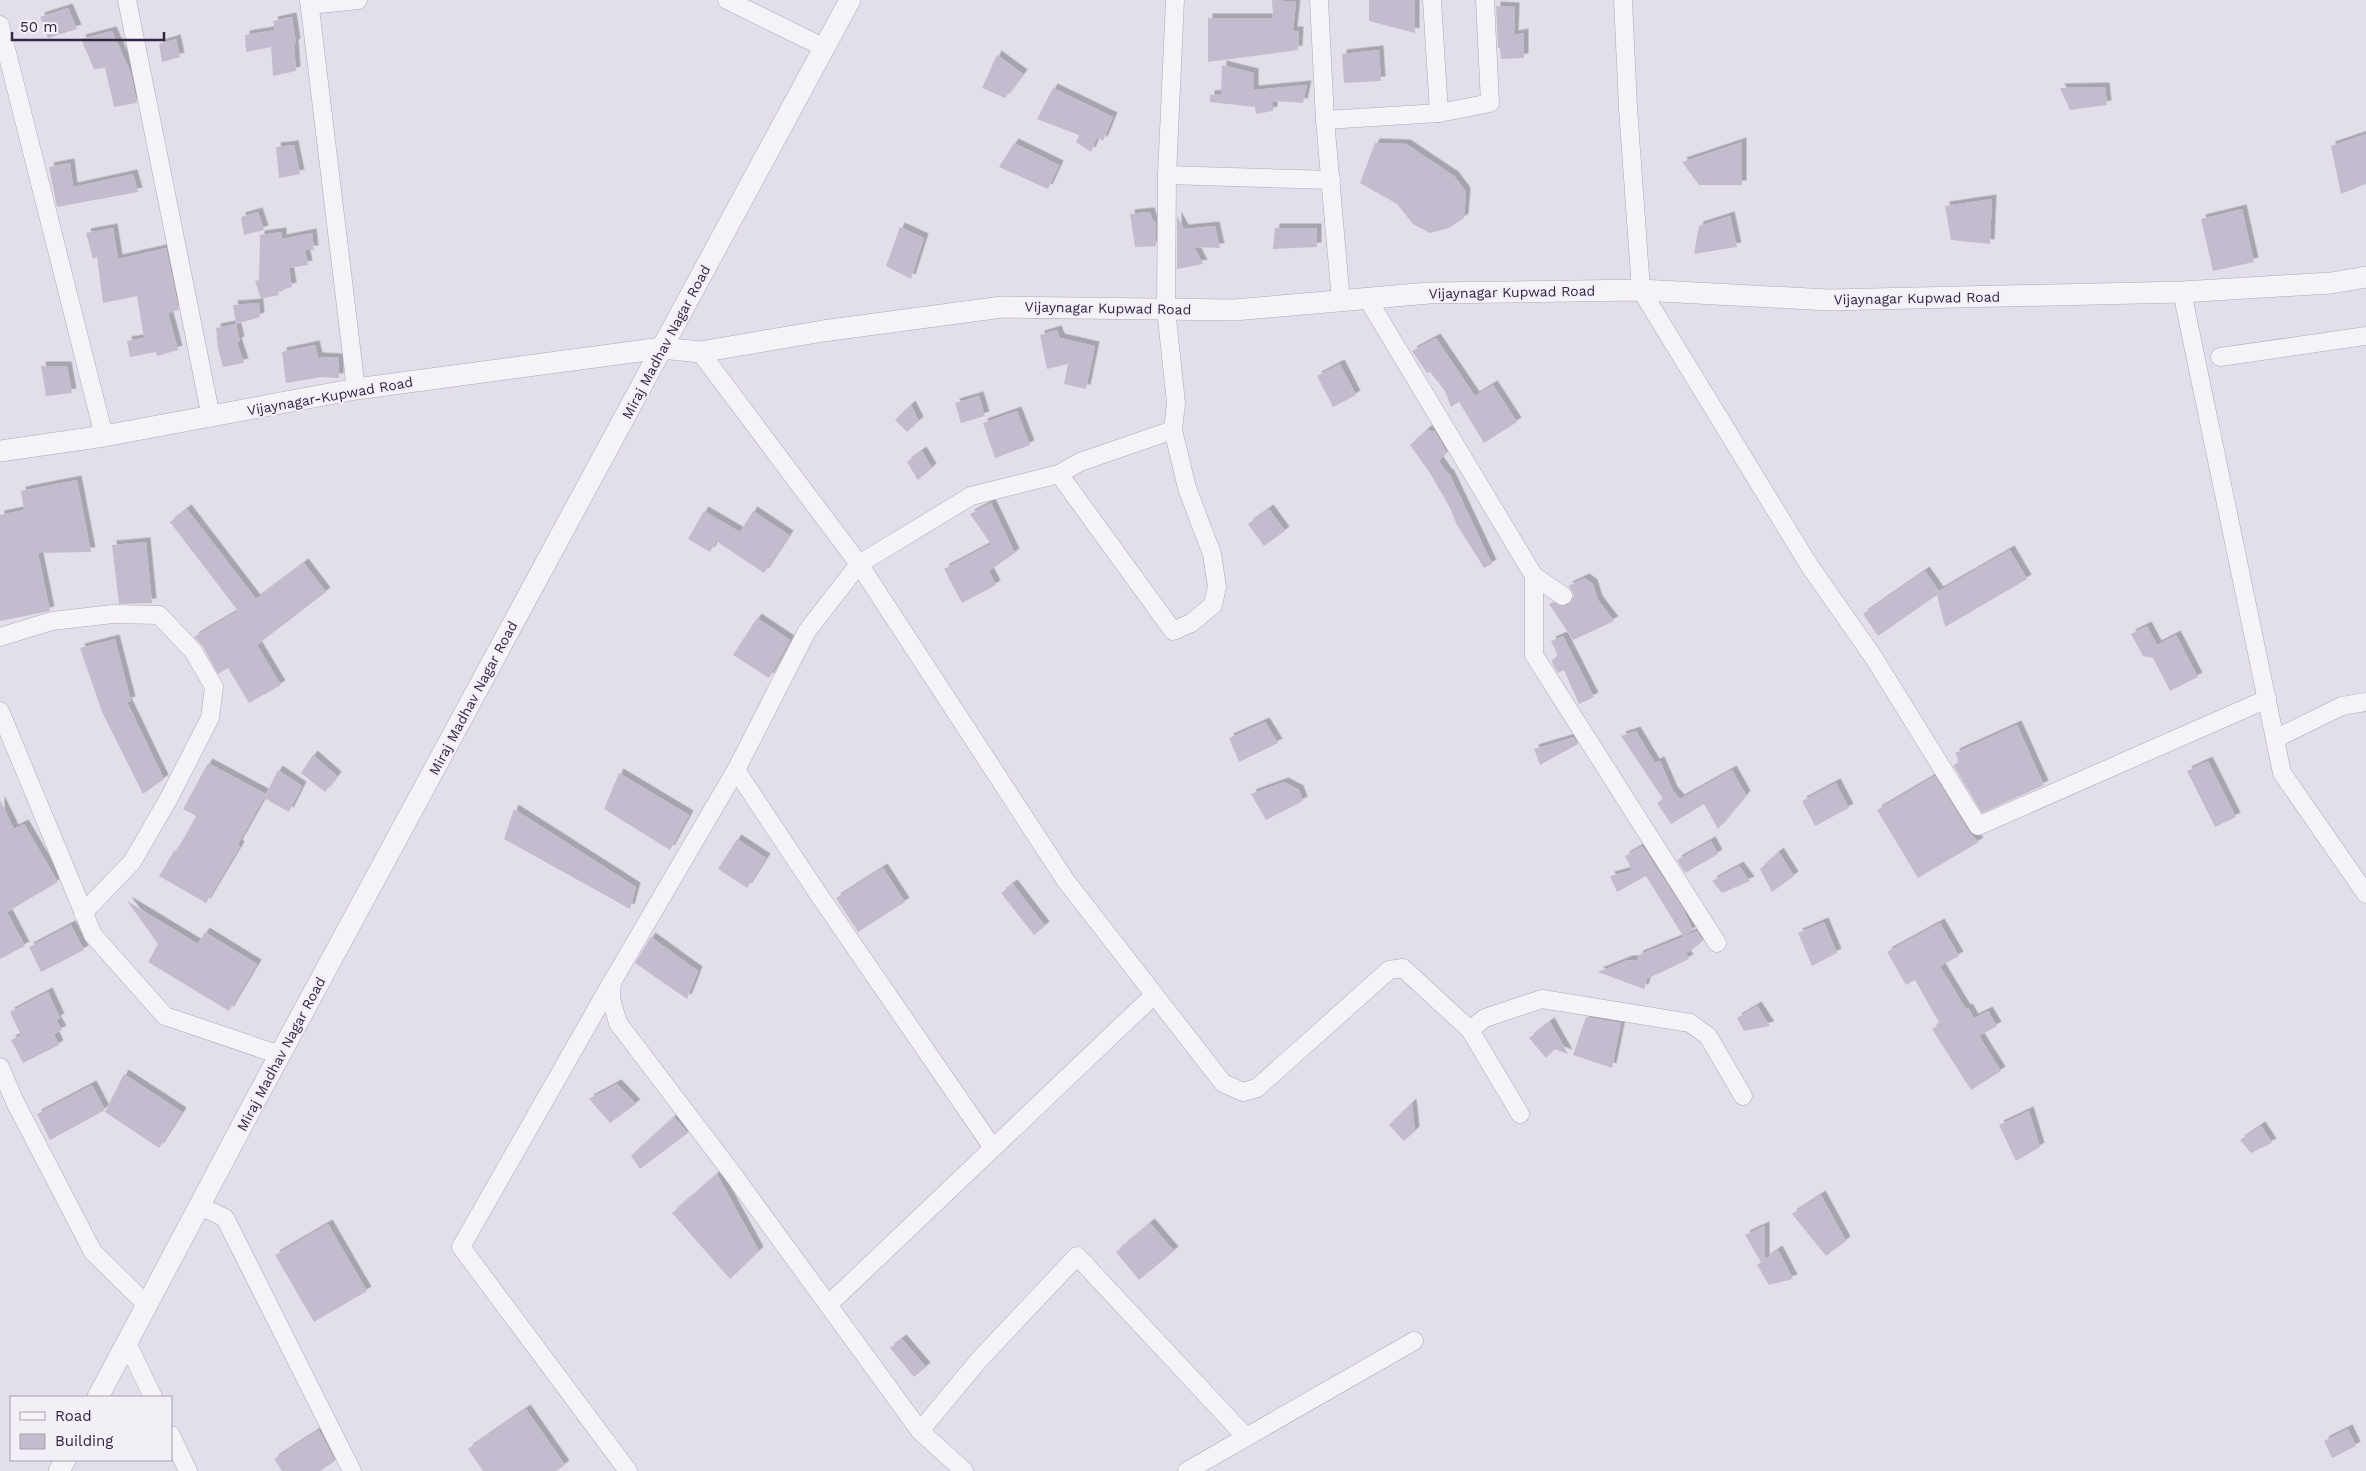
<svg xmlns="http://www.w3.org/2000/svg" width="2366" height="1471" viewBox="0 0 2366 1471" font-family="'Work Sans',sans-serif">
  <defs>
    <filter id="shadow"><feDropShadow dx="4.5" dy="-4.5" stdDeviation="0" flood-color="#0004"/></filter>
  </defs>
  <rect width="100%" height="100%" fill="#e3dfea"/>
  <g fill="#c3bcce" filter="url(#shadow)">
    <path d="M1272,0l24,2 -3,29h6l-1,19 -90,12v-44h65z"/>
    <path d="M1369,0h46v33l-46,-12z"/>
    <path d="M1496,6l19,1 -1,28 10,-2v25l-23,1 -1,-11h-2z"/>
    <path d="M68,8l9,21 -29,9 -8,-21z"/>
    <path d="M292,17l4,26 -2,1 2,27 -23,5 -2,-29 -25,5 -1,-17 30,-5 -2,-9z"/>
    <path d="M112,31l18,40 7,32 -23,4 -9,-39 -11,1 -13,-30z"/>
    <path d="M176,39l4,18 -18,5 -3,-18z"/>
    <path d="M1379,50l2,31 -37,2 -2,-29z"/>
    <path d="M997,55l26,19 -18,24 -23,-10z"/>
    <path d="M1222,65l32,8v17l53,-5 -4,18 -30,-2v10l-17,3 -1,-7 -45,-5v-7l11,-1z"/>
    <path d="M2105,87l2,18 -37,5 -10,-22z"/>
    <path d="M1053,88l60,29 -10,24 -6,-4 -6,15 -15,-10 3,-7 -42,-16z"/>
    <path d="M2366,134v50l-25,10 -10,-48z"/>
    <path d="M1742,142v43h-43l-17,-23z"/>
    <path d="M1014,143l45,22 -11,24 -49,-22z"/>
    <path d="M1375,143l31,1 48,32 12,16 -2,26 -15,10 -19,5 -17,-9 -16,-20 -37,-21z"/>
    <path d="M294,145l6,29 -21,4 -3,-31z"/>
    <path d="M70,163l3,24 60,-13 5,18 -81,15 -8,-40z"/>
    <path d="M1992,199l-2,45 -39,-4 -6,-34z"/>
    <path d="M2242,209l12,53 -41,9 -12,-52z"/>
    <path d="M258,212l6,18 -20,5 -3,-18z"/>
    <path d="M1150,212l3,9h3v25l-21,1 -5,-33z"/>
    <path d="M1177,216l7,13 31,-3 5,22 -26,-1 9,17 -26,5z"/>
    <path d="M1730,216l7,31 -43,7 5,-28z"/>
    <path d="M900,227l24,11 -13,41 -25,-13z"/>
    <path d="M113,228l5,31 48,-11 13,62 -11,3 10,37 -21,6 -1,-4 -26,5 -3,-16 17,-3 -7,-42 -34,7 -6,-46 -4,2 -7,-26z"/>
    <path d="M1275,228h42v19l-44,2z"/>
    <path d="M282,232v7l30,-6 2,17h-9l3,15 -19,3 3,19 -14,4 1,4 -18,4 -6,-18 4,-1 1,-45z"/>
    <path d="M259,303l1,14 -24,7 -3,-19z"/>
    <path d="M236,324l4,17 -3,1 7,21 -21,4 -5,-19 -2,-20z"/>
    <path d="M1057,330l3,8 35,8 -9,43 -22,-5 4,-20 -21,5 -7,-34z"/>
    <path d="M1436,338l39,58 18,-11 24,37 -33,21 -25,-41 -8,5 -6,-16 -15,-19 -3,1 -15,-22z"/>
    <path d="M315,345l3,12 21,1v20l-17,-1 -36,6 -4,-31z"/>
    <path d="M1340,364l16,31 -23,12 -16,-31z"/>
    <path d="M41,366h26l5,27 -26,3z"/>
    <path d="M979,396l6,20 -24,7 -6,-20z"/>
    <path d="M911,405l8,16 -12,11 -12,-12z"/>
    <path d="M1017,411l13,34 -35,13 -12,-35z"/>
    <path d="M1427,430l8,2 10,17 1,3 -7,9 9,13 1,-1 43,91 -8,4 -27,-43 -7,-17 -20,-35 -20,-28z"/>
    <path d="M922,451l10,17 -14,12 -11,-18z"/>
    <path d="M77,480l14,72 -53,1 12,58 -50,10v-106l24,-5 -3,-19z"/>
    <path d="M991,503l24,50 -26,18 7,14 -34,18 -18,-34 47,-25 -21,-30z"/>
    <path d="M187,509l69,90 48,-36 22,29 -69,53 24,40 -32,18 -21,-35 -10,6 -16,-29 -8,-8 44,-26 -68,-89z"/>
    <path d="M1269,509l16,22 -21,15 -16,-22z"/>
    <path d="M704,511l36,21 13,-21 36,24 -25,38 -48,-32 -6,11 -22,-13z"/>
    <path d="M146,542l6,61 -33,1 -7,-59z"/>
    <path d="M2010,550l17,29 -82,48 -8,-32 -59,41 -15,-22 62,-43 14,20z"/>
    <path d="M1585,578l8,6 5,16 16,21 -41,19 -24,-36 4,-2 9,4 6,-1 6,-9 -2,-5 -4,-5z"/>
    <path d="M757,618l33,22 -21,38 -36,-23z"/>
    <path d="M2147,626l10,19 19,-10 22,42 -28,14 -17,-33 -10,-2 -12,-22z"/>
    <path d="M1563,636l31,61 -15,7 -15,-34 -6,3 -5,-8 -1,-5 6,-4 -7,-15z"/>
    <path d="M115,639l16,62 -4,1 37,77 -21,15 -41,-82 -22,-64z"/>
    <path d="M1265,722l13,21 -39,19 -10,-24z"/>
    <path d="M2017,725l27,60 -62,28 -29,-48 6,-3 -4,-9z"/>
    <path d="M1636,731l19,32 5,-2 13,30 7,8 52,-29 14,25 -28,34 -14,-25 -33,20 -14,-21 6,-4 -42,-63z"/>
    <path d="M1574,737l4,7 -38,21 -6,-16z"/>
    <path d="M313,755l24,21 -12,16 -24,-19z"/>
    <path d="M2208,761l28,56 -21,10 -28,-56z"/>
    <path d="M208,763l58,31 12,-24 24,16 -13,26 -25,-14 -26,46 2,2 -34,57 -47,-27 15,-25 2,1 20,-36 -13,-7z"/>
    <path d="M619,773l70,42 -19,35 -66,-41z"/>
    <path d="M1935,776l34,56 10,10 -61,36 -41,-68z"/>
    <path d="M1284,782l15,8 4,11 -37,19 -15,-26z"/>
    <path d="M1836,783l13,25 -34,18 -13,-25z"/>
    <path d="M0,800l14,29 10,-5 34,58 -51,30 18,34 -25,13z"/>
    <path d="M514,809l122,78 -6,22 -126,-70z"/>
    <path d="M737,839l29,19 -19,30 -29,-19z"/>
    <path d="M1711,841l7,13 -33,19 -8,-13z"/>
    <path d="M1642,846l40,61 11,23 -10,6 -37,-60 -29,16 -7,-16 22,-6 -7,-14z"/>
    <path d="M1779,852l15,24 -22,16 -12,-23z"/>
    <path d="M1739,866l11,15 -28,12 -10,-12z"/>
    <path d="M883,868l22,34 -47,30 -22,-34z"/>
    <path d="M1013,884l32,42 -11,9 -33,-42z"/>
    <path d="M127,901l71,43 7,-12 52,32 -28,47 -81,-49 10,-18z"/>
    <path d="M1824,922l13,31 -25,13 -14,-33z"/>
    <path d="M1940,923l19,33 -19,10 26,43 2,-1 6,10 14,-7 9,15 -18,10 22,35 -30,19 -39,-61 8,-5 -25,-44 -9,5 -19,-33z"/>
    <path d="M71,925l13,25 -43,22 -12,-25z"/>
    <path d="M1697,931l6,10 -17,13 3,5 -42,20 -3,10 -46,-17 30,-12h9l2,-5z"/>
    <path d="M651,937l47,34 -11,28 -52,-36z"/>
    <path d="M48,992l12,26 -4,2 6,10 -8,4 5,11 -36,18 -12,-23 10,-5 -11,-23z"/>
    <path d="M1757,1006l13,20 -26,5 -7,-13z"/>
    <path d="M1586,1017l35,6 -9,45 -39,-13z"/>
    <path d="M1550,1022l18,32 -14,-5 -8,9 -17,-20z"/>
    <path d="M124,1074l58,38 -23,36 -54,-36z"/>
    <path d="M617,1084l19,20 -26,19 -21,-24z"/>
    <path d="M92,1085l13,25 -55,30 -13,-26z"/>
    <path d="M1412,1103l3,28 -11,10 -15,-16z"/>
    <path d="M2029,1111l11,36 -24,14 -17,-36z"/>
    <path d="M674,1117l14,16 -48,36 -9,-13z"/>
    <path d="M2261,1126l11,17 -21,10 -11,-13z"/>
    <path d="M717,1174l42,77 -29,28 -58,-66z"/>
    <path d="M1821,1195l25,46 -20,15 -34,-42z"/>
    <path d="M1150,1223l24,28 -35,29 -23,-28z"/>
    <path d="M328,1224l39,67 -53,31 -39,-67z"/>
    <path d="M1765,1226v33l13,-9 15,29 -24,6 -12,-20 4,-3 -16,-27z"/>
    <path d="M902,1339l24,28 -12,10 -24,-29z"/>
    <path d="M526,1409l39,56 -9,6h-73l-15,-22z"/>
    <path d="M2348,1429l8,17 -24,12 -8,-17z"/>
    <path d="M319,1430l16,31 -15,10h-38l-8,-12z"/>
  </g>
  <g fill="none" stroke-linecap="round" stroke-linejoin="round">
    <defs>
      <g id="minor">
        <path d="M127,0l84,417"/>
        <path d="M309,0l47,389"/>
        <path d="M727,0l98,48"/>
        <path d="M1319,0l6,120 16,181"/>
        <path d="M1623,0l5,108 13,182 168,275 65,93 104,168 289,-127"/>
        <path d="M310,5l48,-5"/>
        <path d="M0,25l104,411"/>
        <path d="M1439,113l51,-10 -5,-103"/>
        <path d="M1325,120l114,-7 -7,-113"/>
        <path d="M1167,175l164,5"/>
        <path d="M2182,292l100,481 84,121"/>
        <path d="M1367,298l167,278 29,20"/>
        <path d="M700,352l159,212 207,317 157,202 20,9 14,-4 132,-118 14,-2 67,62 50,84"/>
        <path d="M2220,357l146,-21"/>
        <path d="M1059,474l114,157 18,-8 22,-18 4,-18 -5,-33 -25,-66 -14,-58 3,-27 -10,-94 1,-134 8,-175"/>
        <path d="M1534,576v79l183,288"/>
        <path d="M0,637l52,-16 61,-7 46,1 34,36 21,36 -4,31 -41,80 -37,64 -49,51"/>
        <path d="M0,711l93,224 72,81 115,39"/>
        <path d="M2275,739l67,-33 24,-4"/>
        <path d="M736,770l83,125 174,253"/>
        <path d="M612,982l-151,265 167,224"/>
        <path d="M1470,1030l15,-12 57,-19 148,24 18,13 35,60"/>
        <path d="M0,1067l15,35 78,150 54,53"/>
        <path d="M200,1206l25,12 127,253"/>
        <path d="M828,1305l326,-310"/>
        <path d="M127,1343l26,54"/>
        <path d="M920,1431l59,-71 98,-104 169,181"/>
        <path d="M171,1435l17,36"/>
        <path d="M964,1471l-44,-40 -188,-258 -114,-150 -7,-24 1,-17 124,-212 71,-139 52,-67 112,-68 88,-22 21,-12 93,-32"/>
        <path d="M1187,1471l227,-130"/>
      </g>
      <g id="tertiary">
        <path d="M0,451l104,-15 252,-47 306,-41 38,4 123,-21 179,-24 232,3 195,-17 212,-3 188,10 353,-8 149,-9 35,-6"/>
        <path d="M98,1397l158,-298 594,-1099"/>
        <path d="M59,1471l6,-11"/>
      </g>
    </defs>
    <use href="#minor" stroke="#aea8b8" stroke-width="19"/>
    <use href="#tertiary" stroke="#aea8b8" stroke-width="22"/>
    <use href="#minor" stroke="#f5f2f8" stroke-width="18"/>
    <use href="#tertiary" stroke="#f5f2f8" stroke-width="21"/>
  </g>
  <g text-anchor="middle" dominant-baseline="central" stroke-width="4" stroke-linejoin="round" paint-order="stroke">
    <g font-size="14" fill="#322643" stroke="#f2eff7">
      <text transform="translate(1512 292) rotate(-1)">Vijaynagar Kupwad Road</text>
      <text transform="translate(1917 298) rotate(-1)">Vijaynagar Kupwad Road</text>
      <text transform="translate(1108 308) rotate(1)">Vijaynagar Kupwad Road</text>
      <text transform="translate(666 342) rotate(-62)">Miraj Madhav Nagar Road</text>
      <text transform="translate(330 396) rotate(-10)">Vijaynagar-Kupwad Road</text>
      <text transform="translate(473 698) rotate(-62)">Miraj Madhav Nagar Road</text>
      <text transform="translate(281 1054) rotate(-62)">Miraj Madhav Nagar Road</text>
    </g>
  </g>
  <rect x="10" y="1396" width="162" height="65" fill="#f2eff7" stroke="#a59faf"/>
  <rect x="20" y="1412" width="25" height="8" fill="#f5f2f8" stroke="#a59faf"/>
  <text x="55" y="1421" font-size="15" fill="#322643">Road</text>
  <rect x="20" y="1434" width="25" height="15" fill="#c3bcce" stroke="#a59faf"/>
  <text x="55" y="1446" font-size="15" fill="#322643">Building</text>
  <path d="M12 32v8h152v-8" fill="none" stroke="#322643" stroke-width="2.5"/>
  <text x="20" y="32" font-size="15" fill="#322643" stroke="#f2eff7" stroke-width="4" paint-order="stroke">50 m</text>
</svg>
